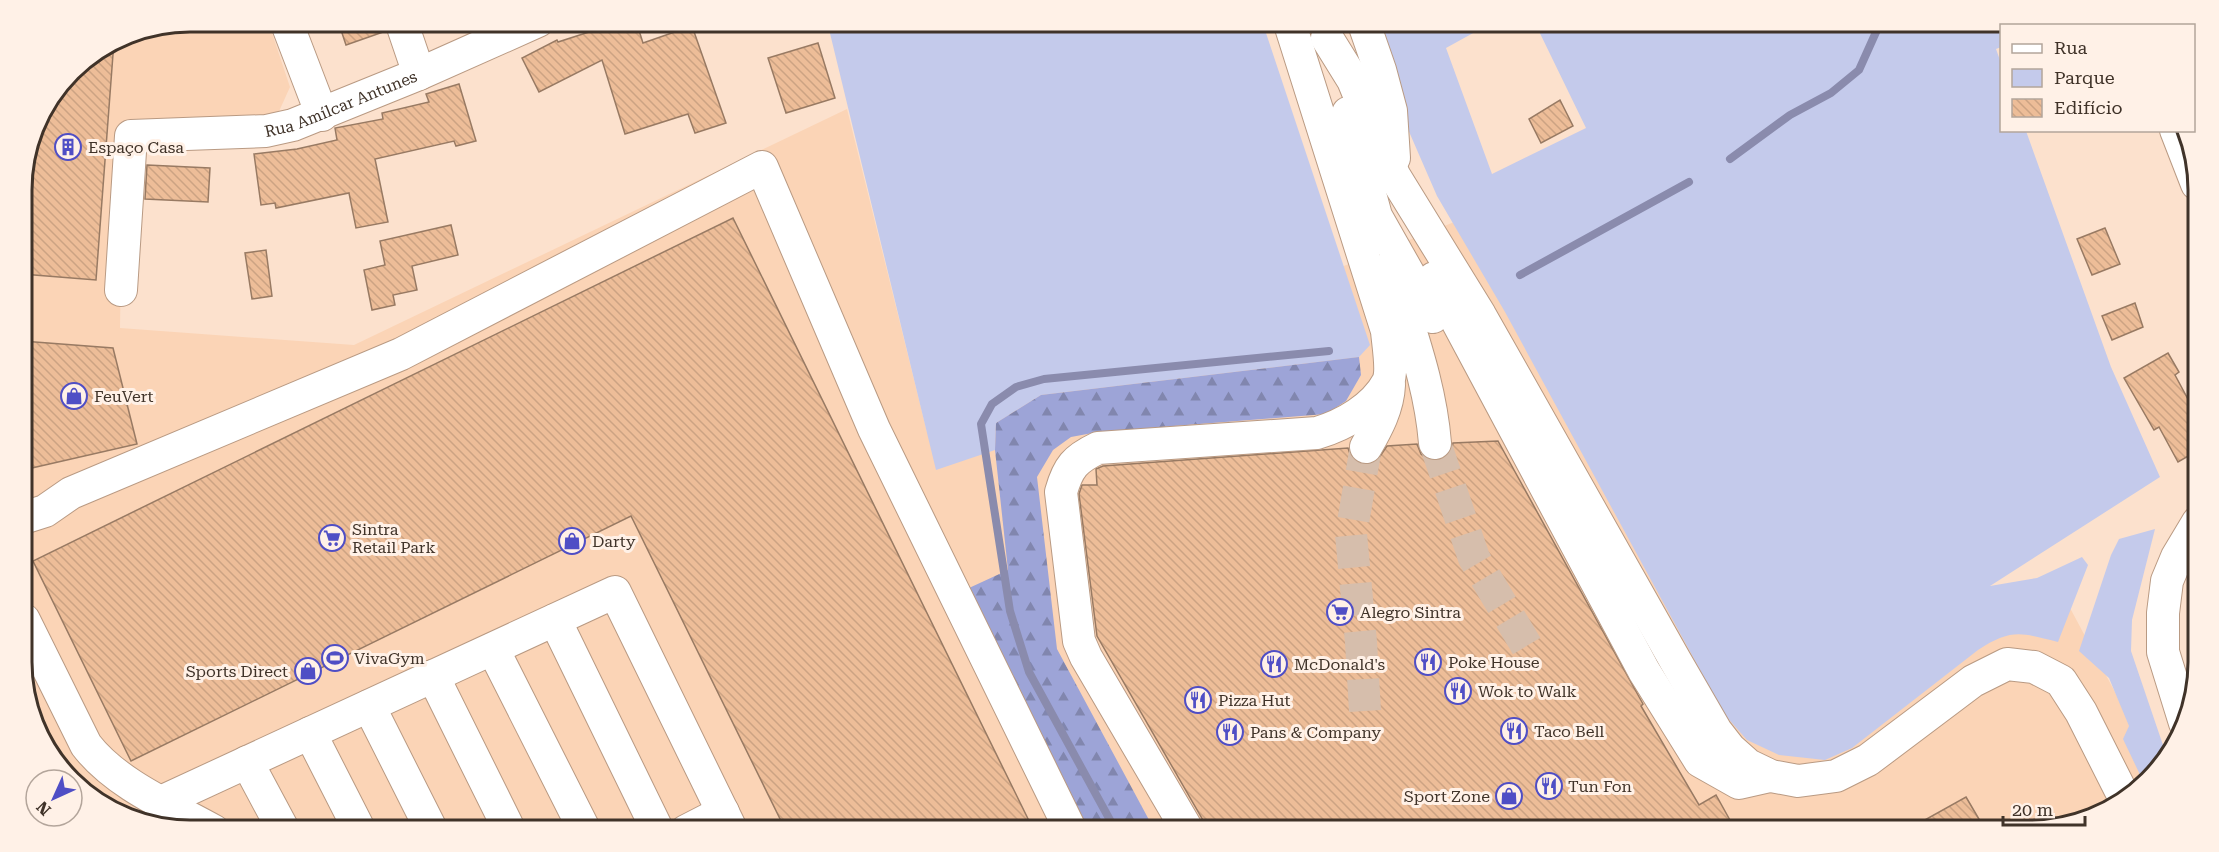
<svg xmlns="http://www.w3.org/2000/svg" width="2219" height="852" viewBox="0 0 2219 852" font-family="'Roboto Serif',serif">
  <defs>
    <pattern id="forest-firs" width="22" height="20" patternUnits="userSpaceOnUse" patternTransform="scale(1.5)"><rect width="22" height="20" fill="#9da4d7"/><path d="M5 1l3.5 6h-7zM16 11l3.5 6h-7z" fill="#8186ae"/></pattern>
    <pattern id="building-back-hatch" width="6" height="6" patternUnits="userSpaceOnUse" patternTransform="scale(1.5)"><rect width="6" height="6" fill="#edbd98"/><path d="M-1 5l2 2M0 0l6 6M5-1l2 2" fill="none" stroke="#cca383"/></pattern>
  </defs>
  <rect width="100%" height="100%" fill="#fce1cd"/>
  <path fill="#fbd4b6" d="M189,21h79l22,66 -14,31 -153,7 -3,203 234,17 493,-236 80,323 575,-229 275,494 285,-104 92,172 -22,31 -92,35h-1851l-54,-9 -72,-49 -39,-78 -3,-517 57,-115 47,-29z"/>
  <g fill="#c4caeb">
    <path d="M827,21h435l108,324 -11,12 -318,38 -45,28 -1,27 -59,20z"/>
    <path d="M1371,21h124l-49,27 46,126 94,-46 -52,-107h496l27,4 -55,1 -1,21 -5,2 5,14 1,67 24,1 85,236 49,110 -170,109 47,-8 45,-21 6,8 -30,77c-37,-9 -46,-14 -80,8l-126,98 -27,12 -46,-5 -32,-15 -23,-26 -219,-402 -68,-116 -40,-92z"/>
    <path d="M2155,529l-23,91 -1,31 34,100 -22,30 -20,-42 6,-13 -20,-48 -30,-27 32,-96 8,-16z"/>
  </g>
  <path fill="url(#forest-firs)" d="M1359,357l2,18 -15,26 -20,13 -228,18 -27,5 -18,13 -16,27 20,172 98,182h-68l-118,-243 39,-18 -13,-120 1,-27 45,-28z"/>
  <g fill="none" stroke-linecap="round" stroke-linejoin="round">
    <g stroke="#8a8bad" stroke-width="8">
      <path d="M1730,159l60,-44 41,-22 28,-23 22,-49"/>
      <path d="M1520,275l169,-93"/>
      <path d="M1116,831l-87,-159 -19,-61 -29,-187 11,-20 24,-17 28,-8 285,-28"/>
    </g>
  </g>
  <g fill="url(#building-back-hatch)" stroke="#987a63" stroke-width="1.5">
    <path d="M338,21h46l2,10 -40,14z"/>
    <path d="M623,21h13l7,22 49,-17 34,97 -31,10 -7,-19 -63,20 -23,-74 -63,32 -17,-34 35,-18 1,2z"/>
    <path d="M114,41l-18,239 -74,-6 -1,-96 17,-63 40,-52z"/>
    <path d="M818,43l17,55 -49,15 -18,-55z"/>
    <path d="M459,84l17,57 -20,5 -2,-5 -79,18 13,63 -32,6 -7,-35 -73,15 -1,-5 -14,2 -7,-51 43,-5 40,-9 -2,-12 48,-9 -1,-6 47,-11 -3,-8z"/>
    <path d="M1560,100l13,26 -32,17 -12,-24z"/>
    <path d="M147,165l63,3 -2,34 -63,-3z"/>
    <path d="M733,218l301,613h-248l-155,-315 -500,245 -98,-200z"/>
    <path d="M451,225l7,30 -46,11 5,24 -24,5 2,10 -23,5 -8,-40 21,-5 -5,-24z"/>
    <path d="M2105,228l15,36 -28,11 -15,-36z"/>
    <path d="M266,250l6,46 -20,3 -7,-46z"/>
    <path d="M2135,303l8,24 -31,13 -10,-24z"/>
    <path d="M22,341l91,7 24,96 -114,26z"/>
    <path d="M2168,353l11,19 -4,3 22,41v35l-19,11 -19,-35 -5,3 -30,-52z"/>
    <path d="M1498,441l145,263 -2,2 58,99 17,-10 20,36h-530l-2,-9 -107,-186 -18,-142 3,-9h15l-1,-16 7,-3 245,-18 3,9 6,5 10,3 9,-3 11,-16 30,-2 4,10 7,6 8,1 10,-4 5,-6 2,-8z"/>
    <path d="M1966,797l20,34h-81z"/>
  </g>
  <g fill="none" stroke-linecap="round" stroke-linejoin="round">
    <g stroke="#d6beac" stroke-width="32" stroke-dasharray="32 16" stroke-linecap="butt">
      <path d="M1435,443l39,115 55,92"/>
      <path d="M1365,711l-4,-69 -10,-108 15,-87"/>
    </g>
    <defs>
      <g id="minor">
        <path d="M286,21l36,94"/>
        <path d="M401,21l18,53"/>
        <path d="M1363,21l17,49 11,41 3,47"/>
        <path d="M1327,38l26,42 27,66 15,31 85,138 195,345 41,71 14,18 18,16 23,11 27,5 38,-5 32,-16 105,-79 34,-17 27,3 27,14 20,31 44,87"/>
        <path d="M1348,113l28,103 57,101"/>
        <path d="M2176,130l21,54"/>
        <path d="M1391,267c17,60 39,114 44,176"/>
        <path d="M1434,278l210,393 56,90 39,22 31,-7"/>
        <path id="s1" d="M121,290l10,-154 135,-5 27,-6 126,-51 119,-53"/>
        <path d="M1366,447c11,-19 22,-39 23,-62"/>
        <path d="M23,518l22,-7 26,-18 330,-139 361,-187 112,262 197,402"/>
        <path d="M24,620l62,125c30,39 85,62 128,86"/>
        <path d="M555,620l103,211"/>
        <path d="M493,649l92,182"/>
        <path d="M433,676l77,155"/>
        <path d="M369,706l63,125"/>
        <path d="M2185,723l-22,-71v-39l4,-32 10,-24 21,-35"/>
        <path d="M310,733l50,98"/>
        <path d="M247,762l37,69"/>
        <path d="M161,802l454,-210 117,239"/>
        <path d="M686,831l37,-19"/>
        <path d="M1188,831l-102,-174 -7,-16 -18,-149c7,-25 14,-33 37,-44l219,-15c27,-8 57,-25 71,-51 5,-11 0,-38 -1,-51l-98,-310"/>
      </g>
    </defs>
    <use href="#minor" stroke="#b99a83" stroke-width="34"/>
    <use href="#minor" stroke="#fff" stroke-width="32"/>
  </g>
  <defs>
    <symbol id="building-ring" viewBox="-11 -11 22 22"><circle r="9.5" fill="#fff1e7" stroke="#4f4ec5" stroke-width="1.5"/><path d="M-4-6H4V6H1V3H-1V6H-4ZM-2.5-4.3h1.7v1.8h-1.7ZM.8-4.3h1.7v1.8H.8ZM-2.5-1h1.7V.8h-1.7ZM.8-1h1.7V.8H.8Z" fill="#4f4ec5"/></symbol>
    <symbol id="shop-ring" viewBox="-11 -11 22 22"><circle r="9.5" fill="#fff1e7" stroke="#4f4ec5" stroke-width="1.5"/><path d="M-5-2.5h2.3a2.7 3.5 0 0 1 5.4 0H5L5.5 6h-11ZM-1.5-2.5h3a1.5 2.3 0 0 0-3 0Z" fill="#4f4ec5"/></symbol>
    <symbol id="supermarket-ring" viewBox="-11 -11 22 22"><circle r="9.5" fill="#fff1e7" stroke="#4f4ec5" stroke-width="1.5"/><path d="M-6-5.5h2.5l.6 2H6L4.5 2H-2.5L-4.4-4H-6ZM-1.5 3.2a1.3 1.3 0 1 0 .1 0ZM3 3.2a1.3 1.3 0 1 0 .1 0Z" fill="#4f4ec5"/></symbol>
    <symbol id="stadium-ring" viewBox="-11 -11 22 22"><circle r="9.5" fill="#fff1e7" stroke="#4f4ec5" stroke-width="1.5"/><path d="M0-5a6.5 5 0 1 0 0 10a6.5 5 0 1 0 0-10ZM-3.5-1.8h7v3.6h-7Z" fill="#4f4ec5"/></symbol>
    <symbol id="restaurant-ring" viewBox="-11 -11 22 22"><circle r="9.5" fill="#fff1e7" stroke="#4f4ec5" stroke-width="1.5"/><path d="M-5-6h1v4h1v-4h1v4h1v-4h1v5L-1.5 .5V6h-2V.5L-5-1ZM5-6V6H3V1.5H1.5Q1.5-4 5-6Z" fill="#4f4ec5"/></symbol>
  </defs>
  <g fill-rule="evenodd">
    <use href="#building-ring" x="53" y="132" width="30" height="30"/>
    <use href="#shop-ring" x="59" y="381" width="30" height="30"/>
    <use href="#supermarket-ring" x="317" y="523" width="30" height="30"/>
    <use href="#shop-ring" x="557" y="526" width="30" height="30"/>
    <use href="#supermarket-ring" x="1325" y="597" width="30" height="30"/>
    <use href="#stadium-ring" x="320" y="643" width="30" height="30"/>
    <use href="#restaurant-ring" x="1413" y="647" width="30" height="30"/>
    <use href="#restaurant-ring" x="1259" y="649" width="30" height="30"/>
    <use href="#shop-ring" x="293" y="656" width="30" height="30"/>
    <use href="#restaurant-ring" x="1443" y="676" width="30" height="30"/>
    <use href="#restaurant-ring" x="1183" y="685" width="30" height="30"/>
    <use href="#restaurant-ring" x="1499" y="716" width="30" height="30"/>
    <use href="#restaurant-ring" x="1215" y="717" width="30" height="30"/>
    <use href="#restaurant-ring" x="1534" y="771" width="30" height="30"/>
    <use href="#shop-ring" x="1494" y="781" width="30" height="30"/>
  </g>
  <g text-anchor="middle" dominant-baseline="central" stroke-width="6" stroke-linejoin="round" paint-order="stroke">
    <g font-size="16" fill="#403329" stroke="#fff1e7">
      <text stroke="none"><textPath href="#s1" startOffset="369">Rua Amílcar Antunes</textPath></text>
    </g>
    <g font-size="16" fill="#403329" stroke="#fff1e7" text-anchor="start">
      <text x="88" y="147">Espaço Casa</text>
      <text x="94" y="396">FeuVert</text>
      <text x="352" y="529">Sintra<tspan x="352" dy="18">Retail Park</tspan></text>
      <text x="592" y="541">Darty</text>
      <text x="1360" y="612">Alegro Sintra</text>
      <text x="354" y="658">VivaGym</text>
      <text x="1448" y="662">Poke House</text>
      <text x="1294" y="664">McDonald's</text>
      <text x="288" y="671" text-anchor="end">Sports Direct</text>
      <text x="1478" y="691">Wok to Walk</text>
      <text x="1218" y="700">Pizza Hut</text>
      <text x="1534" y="731">Taco Bell</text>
      <text x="1250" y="732">Pans &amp; Company</text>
      <text x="1568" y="786">Tun Fon</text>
      <text x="1490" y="796" text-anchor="end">Sport Zone</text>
    </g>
  </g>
  <path d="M0 0H2219V852H0ZM190 32H2030A158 158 0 0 1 2188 190V662A158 158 0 0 1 2030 820H190A158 158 0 0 1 32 662V190A158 158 0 0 1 190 32Z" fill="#fff1e7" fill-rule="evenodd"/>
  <path fill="none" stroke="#403329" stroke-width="3" d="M190 32H2030A158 158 0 0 1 2188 190V662A158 158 0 0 1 2030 820H190A158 158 0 0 1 32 662V190A158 158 0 0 1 190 32Z"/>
  <rect x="2000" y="24" width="195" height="108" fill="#fff1e7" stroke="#b3a59b" stroke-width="1.5"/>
  <rect x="2012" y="44" width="30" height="9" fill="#ffffff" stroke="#b3a59b" stroke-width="1.5"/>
  <text x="2054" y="54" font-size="18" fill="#403329">Rua</text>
  <rect x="2012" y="69" width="30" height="18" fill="#c4caeb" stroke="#b3a59b" stroke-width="1.5"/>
  <text x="2054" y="84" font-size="18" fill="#403329">Parque</text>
  <rect x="2012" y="99" width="30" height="18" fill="url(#building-back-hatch)" stroke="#b3a59b" stroke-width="1.5"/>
  <text x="2054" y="114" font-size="18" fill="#403329">Edifício</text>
  <g transform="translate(54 798) rotate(225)"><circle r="28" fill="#fff1e7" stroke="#b3a59b" stroke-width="1.5"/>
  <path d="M0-4.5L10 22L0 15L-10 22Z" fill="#4f4ec5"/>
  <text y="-9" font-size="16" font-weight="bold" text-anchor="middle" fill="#403329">N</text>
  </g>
  <path d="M2003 816v9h82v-9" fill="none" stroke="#403329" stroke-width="3"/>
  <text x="2012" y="816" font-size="18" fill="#403329" stroke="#fff1e7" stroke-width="4.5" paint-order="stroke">20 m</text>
</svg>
